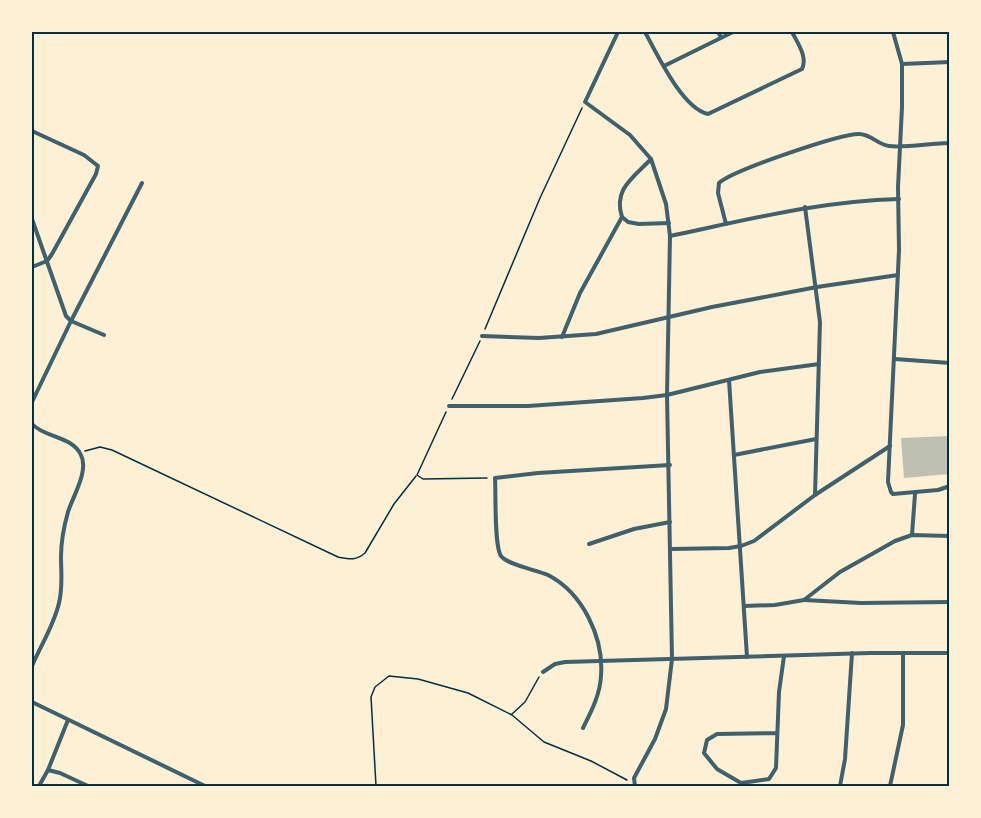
<svg xmlns="http://www.w3.org/2000/svg" width="981" height="818" viewBox="0 0 981 818" font-family="Signika,sans-serif">
  <rect width="100%" height="100%" fill="#fdf0d5"/>
  <path fill="#bec0b2" d="M950,436v38l-46,4 -3,-40z"/>
  <g fill="none" stroke-linecap="round" stroke-linejoin="round">
    <g stroke="#003049" stroke-width="1.5">
      <path d="M485,329l55,-131 42,-90"/>
      <path d="M452,399l28,-58"/>
      <path d="M446,412l-29,63 6,4 64,-1"/>
      <path d="M85,451l15,-4 12,3 226,107c11,2 18,4 27,-4l29,-49 22,-28"/>
      <path d="M512,714l13,-12 14,-25"/>
      <path d="M376,786l-5,-89 4,-10 14,-11 29,3 50,14 44,22 32,27 47,19 36,19"/>
    </g>
    <g stroke="#3f606c" stroke-width="4">
      <path d="M618,32l-33,70 45,33 21,24 15,45 4,32 -3,159 5,264 -6,50 -11,30 -21,39 1,8"/>
      <path d="M645,32c12,22 37,76 63,82l94,-45c6,-12 -5,-27 -10,-37"/>
      <path d="M718,32l3,5"/>
      <path d="M893,32l9,32v43l-4,80 1,63 -11,232 3,10 2,2 45,-4 12,-4"/>
      <path d="M902,64l48,-2"/>
      <path d="M664,66l69,-34"/>
      <path d="M32,131l52,24 14,11 -2,8 -44,80 -5,7 -15,6"/>
      <path d="M651,159c-18,19 -38,30 -29,58l6,5 11,2 30,-1"/>
      <path d="M805,207l15,115 -5,173"/>
      <path d="M32,219l34,97 5,5 33,14"/>
      <path d="M726,224l-8,-31 1,-10c14,-13 121,-49 140,-49 12,0 19,11 30,12 17,2 42,-3 61,-3"/>
      <path d="M670,236c76,-16 150,-35 229,-37"/>
      <path d="M482,336l57,2 57,-4 116,-27 105,-20 81,-12"/>
      <path d="M562,337l18,-44 42,-76"/>
      <path d="M895,359l55,4"/>
      <path d="M729,380l18,277"/>
      <path d="M32,402l39,-81 71,-138"/>
      <path d="M449,406h79l115,-8 24,-3 93,-23 59,-8"/>
      <path d="M32,424c13,14 40,12 49,31 8,16 -8,41 -13,57 -4,14 -7,30 -7,45 0,16 2,30 -2,46 -5,22 -18,42 -27,63"/>
      <path d="M734,455l82,-16"/>
      <path d="M912,535l3,-41"/>
      <path d="M589,544l45,-15 36,-7"/>
      <path d="M671,549l58,-1 12,-2 13,-5 61,-46 75,-49"/>
      <path d="M804,600l57,3 89,-1"/>
      <path d="M744,606l31,-1 29,-5 36,-28 55,-31 17,-6 38,1"/>
      <path d="M543,672l12,-8 10,-2 305,-9h80"/>
      <path d="M32,702l173,84"/>
      <path d="M583,728c8,-16 17,-33 18,-52 3,-38 -18,-83 -53,-101 -12,-5 -40,-10 -47,-19 -7,-10 -5,-63 -6,-78l43,-5 132,-8"/>
      <path d="M777,733l-60,1 -10,6 -3,13 13,16 24,14 28,-4 7,-11 3,-76 5,-36"/>
      <path d="M48,770l20,-50"/>
      <path d="M39,786l9,-16 12,3 28,13"/>
      <path d="M840,786l5,-27 7,-106"/>
      <path d="M890,786l13,-61v-71"/>
    </g>
  </g>
  <rect width="981" height="818" fill="none" stroke="#fdf0d5" stroke-width="66"/>
  <rect x="33" y="33" width="915" height="752" fill="none" stroke="#003049" stroke-width="2"/>
</svg>
